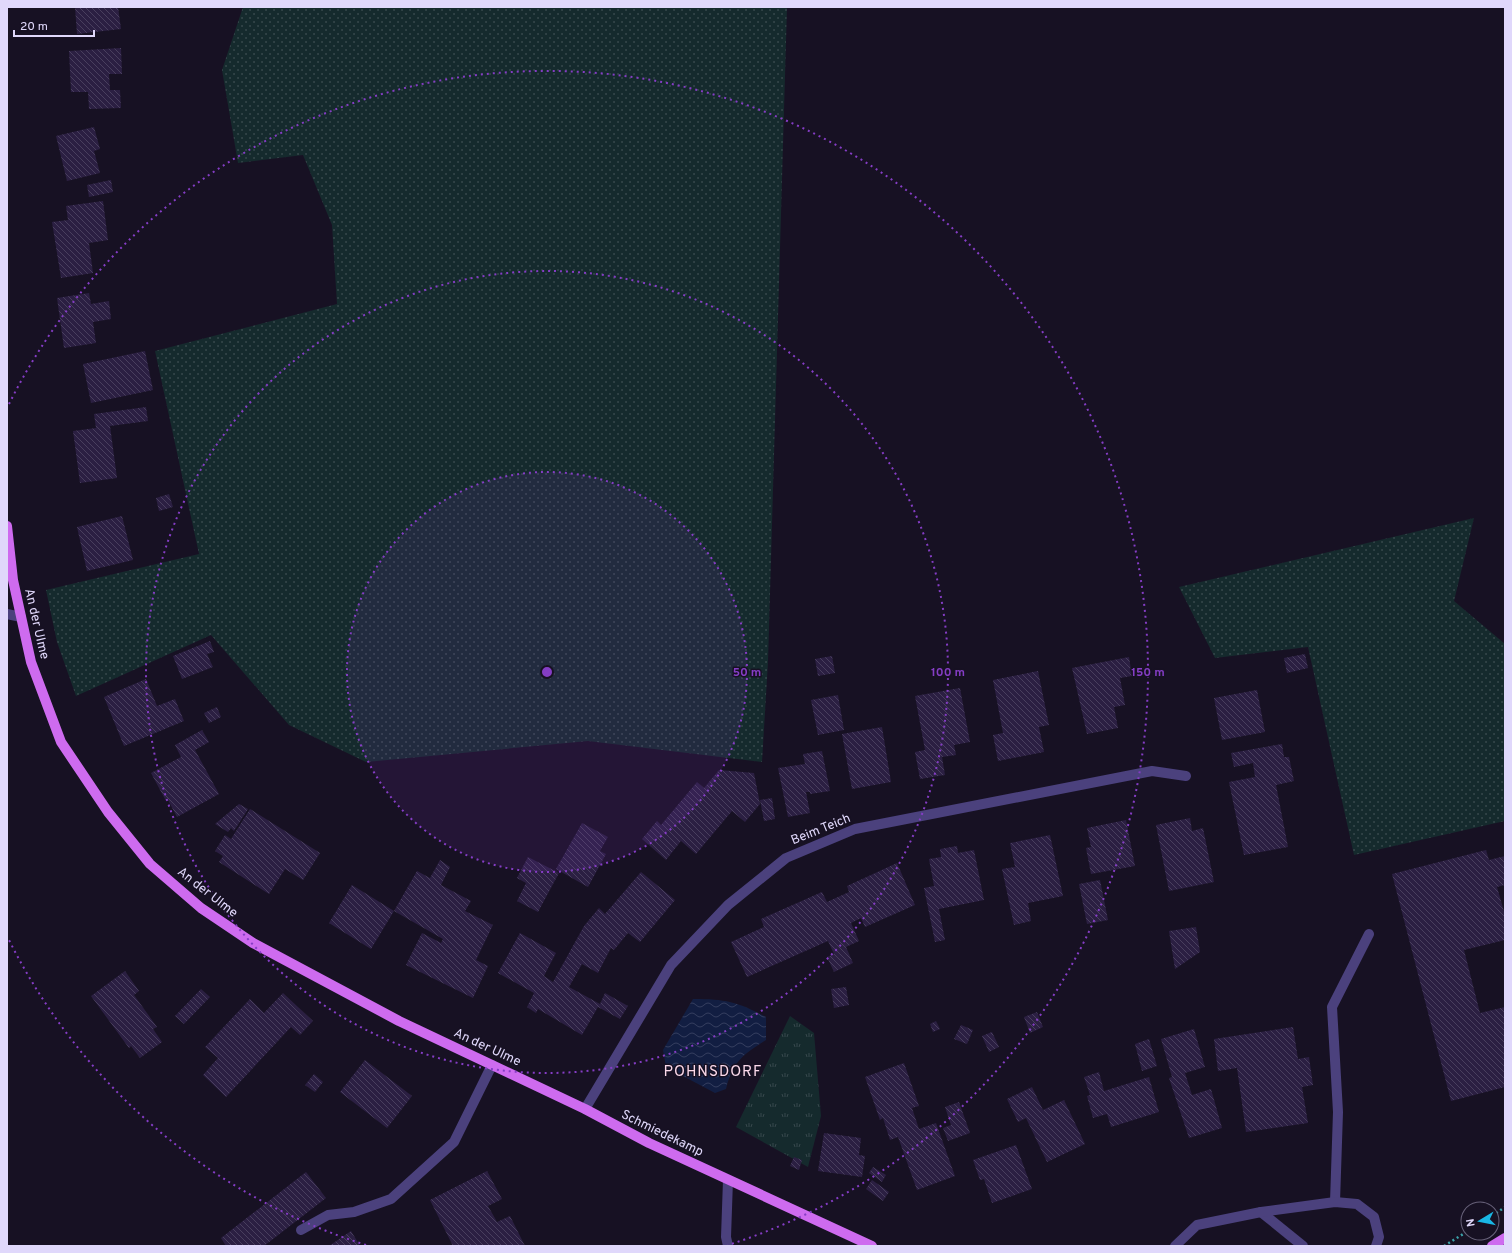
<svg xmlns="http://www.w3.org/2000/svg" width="1512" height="1253" viewBox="0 0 1512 1253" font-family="Overpass,sans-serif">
  <defs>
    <pattern id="grass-dots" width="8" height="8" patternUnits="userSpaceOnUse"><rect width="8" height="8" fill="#152a2d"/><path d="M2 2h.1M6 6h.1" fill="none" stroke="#37484c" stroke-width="1.8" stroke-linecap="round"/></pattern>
    <pattern id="park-tufts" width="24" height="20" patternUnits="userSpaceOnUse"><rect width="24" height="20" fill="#152a2d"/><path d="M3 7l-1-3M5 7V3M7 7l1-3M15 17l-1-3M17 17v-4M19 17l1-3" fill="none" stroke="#37484c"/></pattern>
    <pattern id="water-waves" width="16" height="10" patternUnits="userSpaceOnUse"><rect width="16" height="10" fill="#121e42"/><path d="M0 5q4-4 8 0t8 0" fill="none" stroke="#343e5e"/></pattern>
    <pattern id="building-back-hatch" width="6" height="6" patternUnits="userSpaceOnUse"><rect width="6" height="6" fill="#2b1f42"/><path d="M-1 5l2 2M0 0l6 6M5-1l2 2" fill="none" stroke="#493f5e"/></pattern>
  </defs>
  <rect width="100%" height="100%" fill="#171123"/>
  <g fill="url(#grass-dots)">
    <path d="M243,7h544l-19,655 -6,100 -174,-21 -222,21 -77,-37 -78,-90 -135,61 -19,-54 -11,-52 153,-36 -44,-203 182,-47 -5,-79 -29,-70 -65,8 -16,-93z"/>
    <path d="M1474,518l-20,83 51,43v177l-151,34 -46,-208 -93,11 -36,-71z"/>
  </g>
  <path fill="url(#park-tufts)" d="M790,1016l24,17 7,83 -13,51 -72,-40z"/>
  <path fill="url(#water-waves)" d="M693,999c33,0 45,3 73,18v23c-23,15 -33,21 -40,49l-11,4 -49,-26 -3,-17z"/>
  <g fill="url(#building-back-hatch)">
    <path d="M75,7h43l3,22 -44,5z"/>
    <path d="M121,48l1,26h-13l1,16h10l1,18 -32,1 -1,-17h-17l-2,-41z"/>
    <path d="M94,127l6,22 -6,2 6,22 -33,8 -11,-45z"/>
    <path d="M111,180l2,12 -24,5 -2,-12z"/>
    <path d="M103,201l5,39 -19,3 4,30 -32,5 -9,-56 16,-2 -2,-14z"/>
    <path d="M89,293l2,11 18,-3 2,18 -18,3 3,21 -32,5 -7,-50z"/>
    <path d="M145,351l8,39 -62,13 -8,-39z"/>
    <path d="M146,407l2,14 -38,5 7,52 -37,5 -7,-52 23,-3 -2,-14z"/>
    <path d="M169,494l4,13 -14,4 -3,-13z"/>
    <path d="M122,516l11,44 -46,11 -10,-44z"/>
    <path d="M210,641l4,11 -7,2 6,13 -31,12 -9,-23z"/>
    <path d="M1305,654l3,14 -21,5 -3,-15z"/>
    <path d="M832,656l3,17 -17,3 -3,-17z"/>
    <path d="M1129,657l3,19 -12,2 5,27 -11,2 4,21 -31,6 -15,-66z"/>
    <path d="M1038,671l11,54 -10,2 5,25 -46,9 -5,-26 10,-2 -10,-53z"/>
    <path d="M146,679l11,27 18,-7 9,22 -60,25 -20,-49z"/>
    <path d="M960,688l10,54 -16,3 2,10 -14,2 3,18 -25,4 -5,-27 10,-2 -10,-54z"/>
    <path d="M1257,690l8,42 -43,8 -8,-42z"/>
    <path d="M838,695l6,35 -26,5 -7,-35z"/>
    <path d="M217,707l4,10 -12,6 -5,-10z"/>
    <path d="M882,727l9,55 -39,7 -10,-55z"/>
    <path d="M202,730l7,12 -14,8 24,44 -42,23 -9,-17 -2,1 -15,-28 30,-16 -6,-12z"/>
    <path d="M1282,744l2,13h5l5,24 -18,4 12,62 -44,8 -15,-73 26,-5 -2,-14 -19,4 -3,-14z"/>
    <path d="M822,751l8,40 -20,3v-2h-4l4,21 -22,4 -10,-49 27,-4 -2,-10z"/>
    <path d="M719,770l35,3 6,31 -15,18 -13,-11 -36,43 -15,-13 -15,19 -24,-21 15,-18 4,4 36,-43 7,6z"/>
    <path d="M772,798l3,21 -11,2 -4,-21z"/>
    <path d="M239,804l9,5 -14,22 -3,-3 -3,4 -13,-8z"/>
    <path d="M250,809l70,44 -17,27 -18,-11 -16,25 -50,-32 4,-6 -8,-5 10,-16 6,4z"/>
    <path d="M1190,818l2,13 11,-3 11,54 -45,9 -13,-66z"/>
    <path d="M1126,820l9,46 -44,8 -5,-26 5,-1 -4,-19z"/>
    <path d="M582,823l26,14 -8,14 6,3 -18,33 -32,-18z"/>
    <path d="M1050,835l13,61 -35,7 3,18 -17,4 -12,-56 13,-2 -5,-24z"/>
    <path d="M957,846l1,7 16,-3 10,50 -45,9 6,31 -10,2 -11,-54 10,-2 -5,-27 12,-2 -1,-8z"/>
    <path d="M1486,850l3,10 16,-4v29l-8,2 8,28v25l-41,10 16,63 25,-6v80l-54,14 -59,-227z"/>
    <path d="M528,857l31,16 -21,39 -21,-11 9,-18 -9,-5z"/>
    <path d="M440,860l10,7 -9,18 30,16 -6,10 28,14 -17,35 12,6 -15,32 -67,-33 16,-32 19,10 2,-4 -49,-28 23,-40 13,7z"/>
    <path d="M897,863l18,42 -50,22 -4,-9 -10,5 8,18 -13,6 7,16 -19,9 -7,-15 7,-3 -6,-13 -81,36 -16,-35 33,-15 -3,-8 61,-27 5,10 22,-10 -2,-6z"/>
    <path d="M641,872l34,28 -35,42 -12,-9 -14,17 -3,-2 -13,25 -16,-9 -13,23 31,17 5,-11 23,13 -8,13 -22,-12 -16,28 -44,-26 -2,4 -9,-6 7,-14 -36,-20 22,-40 36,20 -12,23 9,6 31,-56 15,-18 6,6z"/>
    <path d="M1100,880l8,40 -21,4 -8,-40z"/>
    <path d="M352,885l42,26 -23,38 -42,-26z"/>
    <path d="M1196,927l4,25 -25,17 -6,-38z"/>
    <path d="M125,971l14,20 -5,4 23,32 -4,2 9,13 -22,16 -9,-12 -2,2 -38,-52z"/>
    <path d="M846,987l3,18 -15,3 -3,-19z"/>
    <path d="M201,989l9,8 -26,27 -9,-8z"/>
    <path d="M283,993l30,28 -13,14 -9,-8 -65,70 -23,-22 15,-17 -13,-11 45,-48 14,14z"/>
    <path d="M1037,1012l6,15 -13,6 -6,-16z"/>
    <path d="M936,1021l4,8 -7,3 -3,-8z"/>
    <path d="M961,1025l12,5 -6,14 -13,-5z"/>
    <path d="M1293,1027l5,32 11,-2 4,28 -11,2 6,36 -62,9 -9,-64 -19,3 -4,-32z"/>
    <path d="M1194,1029l11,38 -20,6 7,22 19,-6 11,39 -33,10 -20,-60 3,-1 -11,-38z"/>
    <path d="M992,1032l7,15 -10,5 -7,-16z"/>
    <path d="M1149,1039l8,27 -15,5 -7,-27z"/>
    <path d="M365,1060l47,36 -25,32 -47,-36z"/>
    <path d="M904,1063l15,43 -7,2 7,21 17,-6 19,53 -38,14 -19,-53 -8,3 -7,-22 -3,2 -15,-43z"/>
    <path d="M1099,1072l5,19 45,-14 10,35 -48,15 -4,-13 -14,4 -6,-22 3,-1 -6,-18z"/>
    <path d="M314,1074l9,8 -8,10 -10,-7z"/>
    <path d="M1032,1087l11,23 21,-10 21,44 -38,18 -21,-44 -8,4 -11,-23z"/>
    <path d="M959,1102l11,31 -22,8 -5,-13 8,-3 -6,-18z"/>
    <path d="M824,1133l37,5 -2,17 6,1 -3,21 -44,-6z"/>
    <path d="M1016,1145l16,44 -40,14 -8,-24 -4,1 -7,-20z"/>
    <path d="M794,1157l8,3 -3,10 -9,-4z"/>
    <path d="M873,1167l13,8 -4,7 -13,-9z"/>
    <path d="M487,1171l15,28 -14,7 9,16 13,-6 15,30h-72l-23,-46z"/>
    <path d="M306,1172l20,26 -62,48h-38l-5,-8z"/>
    <path d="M872,1180l17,12 -6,9 -17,-12z"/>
    <path d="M351,1231l9,15h-31z"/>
  </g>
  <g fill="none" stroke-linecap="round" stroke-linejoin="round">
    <g stroke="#3ca3aa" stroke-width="2.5" stroke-dasharray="2 3" stroke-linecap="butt">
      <path d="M1492,1216l13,-9"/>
      <path d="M1444,1246l24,-15"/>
    </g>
    <g stroke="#4b417d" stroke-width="10">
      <path d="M7,614l14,3"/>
      <path d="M585,1109l86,-144 57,-60 58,-47 69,-29 297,-58 34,5"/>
      <path d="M1335,1202l3,-90 -6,-105 37,-73"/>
      <path d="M1261,1212l42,34"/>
      <path d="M301,1230l27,-15 26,-3 37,-13 63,-57 38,-77"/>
      <path d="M728,1246l-2,-9 2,-57"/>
      <path d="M1175,1246l22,-21 64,-13 74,-10 22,2 17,13 5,20 -3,9"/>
    </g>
    <g stroke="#ce6bef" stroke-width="10">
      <path d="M7,526l6,54 18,82 30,80 47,70 42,52 51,44 52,35 146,78 186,88 64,34 223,103"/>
      <path d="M1492,1246l13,-8"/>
    </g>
  </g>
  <circle cx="547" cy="672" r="200" fill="#853dc5" fill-opacity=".12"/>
  <g fill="none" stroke="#853dc5" stroke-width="2" stroke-dasharray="2 4">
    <circle cx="547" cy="672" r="200"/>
    <circle cx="547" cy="672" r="401"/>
    <path d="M366 1245A601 601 0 0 1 9 940M9 404A601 601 0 1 1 728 1245"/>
  </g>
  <g text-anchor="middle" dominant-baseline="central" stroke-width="3" stroke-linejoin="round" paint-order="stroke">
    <g font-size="13" fill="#e0d8fb" stroke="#171123">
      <text transform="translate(36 624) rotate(77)">An der Ulme</text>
      <text transform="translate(821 830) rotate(-22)">Beim Teich</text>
      <text transform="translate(207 893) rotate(38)">An der Ulme</text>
      <text transform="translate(487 1048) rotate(25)">An der Ulme</text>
      <text transform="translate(662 1134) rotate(26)">Schmiedekamp</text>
    </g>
    <g font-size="15" letter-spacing="1" fill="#fbd9ea" stroke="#171123">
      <text x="713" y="1072">POHNSDORF</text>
    </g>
  </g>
  <circle cx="547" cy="672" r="6" fill="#853dc5" stroke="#171123" stroke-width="2"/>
  <g font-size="12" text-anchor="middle" font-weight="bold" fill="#853dc5" stroke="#171123" stroke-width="3" stroke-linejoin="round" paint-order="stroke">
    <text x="747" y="676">50 m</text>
    <text x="948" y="676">100 m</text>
    <text x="1148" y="676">150 m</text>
  </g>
  <rect width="1512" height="1253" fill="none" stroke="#e0d8fb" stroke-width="16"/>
  <g transform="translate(1480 1221) rotate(260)"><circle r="19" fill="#171123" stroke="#676179"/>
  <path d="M0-3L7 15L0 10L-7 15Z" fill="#19b7e5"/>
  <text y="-6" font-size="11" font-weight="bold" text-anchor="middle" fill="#e0d8fb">N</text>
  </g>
  <path d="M14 30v6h80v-6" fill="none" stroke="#e0d8fb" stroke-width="2"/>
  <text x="20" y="30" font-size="12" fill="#e0d8fb" stroke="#171123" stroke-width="3" paint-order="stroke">20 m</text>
</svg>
